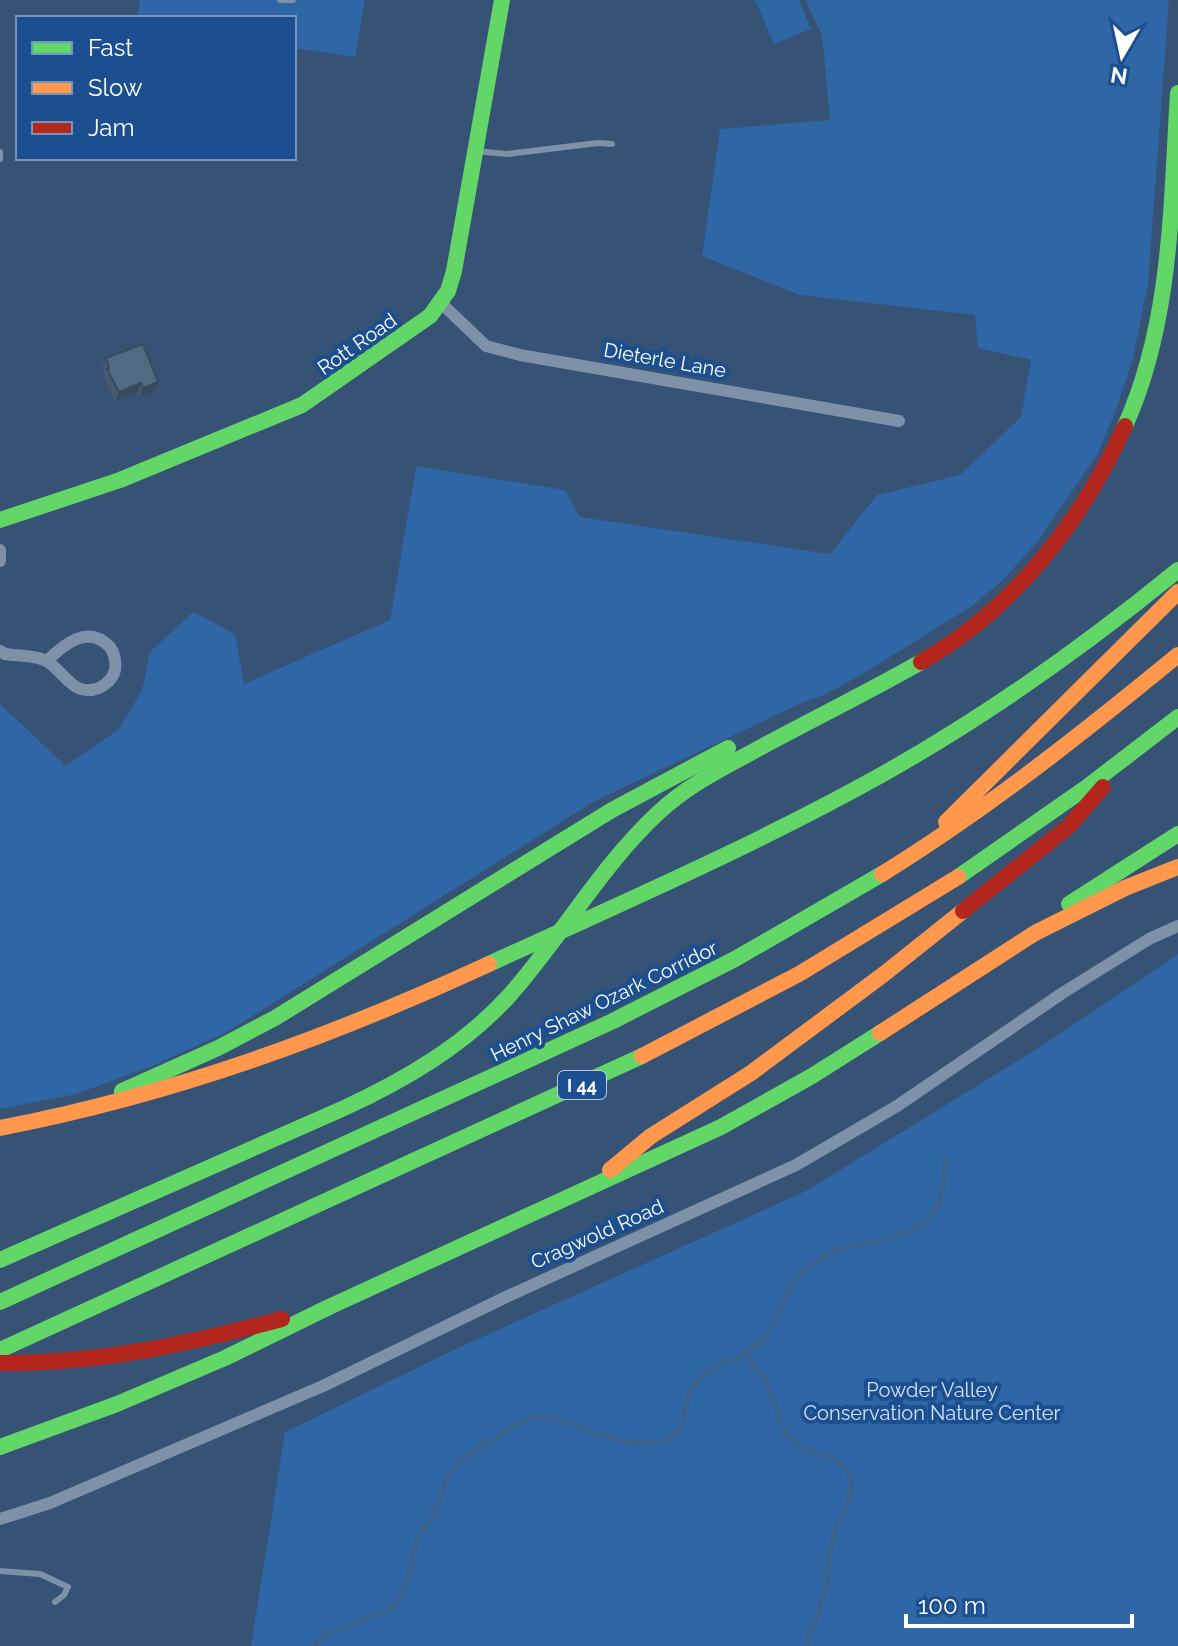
<svg xmlns="http://www.w3.org/2000/svg" width="1178" height="1646" viewBox="0 0 1178 1646" font-family="Raleway,sans-serif">
  <rect width="100%" height="100%" fill="#365274"/>
  <g fill="#2f66a5">
    <path d="M140,0h225l-10,57 -61,-9v-30h-157z"/>
    <path d="M755,0h44l12,29 -37,15z"/>
    <path d="M805,0h364l-21,284 -15,74 -19,57 -17,40 -60,87 -34,38 -31,26 -111,69 -37,20 -25,9 -206,98 -366,230 -77,35 -74,27 -76,15v-405l66,62 53,-37 23,-39 8,-38 43,-40 42,22 9,50 146,-64 26,-154 149,24 15,27 250,37 47,-59 83,-20 61,-58 10,-57 -53,-12 -3,-33 -175,-20 -98,-39 18,-127 110,-9 -8,-85z"/>
    <path d="M1178,954v692h-927l34,-214 175,-85 346,-156 229,-141z"/>
  </g>
  <g fill="none" stroke-linecap="round" stroke-linejoin="round">
    <g stroke="#3b618d" stroke-width="5">
      <path d="M747,1352c4,14 12,19 19,31 11,20 10,43 29,60 18,15 54,10 56,39 2,21 -10,32 -17,51 -5,18 -5,37 -8,55 -4,19 -15,37 -19,58"/>
      <path d="M313,1646l13,-11 66,-27 10,-13 6,-15 10,-43 16,-21 14,-41 16,-18 57,-35 12,-5 22,1c30,11 79,34 111,22 22,-9 16,-34 26,-52 13,-22 45,-27 65,-43 22,-19 23,-51 44,-71 9,-8 19,-16 30,-21 29,-13 88,-12 104,-42 9,-15 9,-36 11,-53"/>
    </g>
    <g stroke="#7d92a8" stroke-width="6">
      <path d="M280,0h13"/>
      <path d="M476,151l31,3 91,-11 14,1"/>
      <path d="M0,152v7"/>
      <path d="M0,1571l40,3 28,13 -4,8 -9,7"/>
    </g>
    <g stroke="#7d92a8" stroke-width="12">
      <path d="M441,303l45,43 34,9 379,66"/>
      <path d="M0,550v11"/>
      <path d="M0,651l5,3c12,2 33,1 43,8 17,11 26,36 51,26 8,-4 14,-9 16,-18 1,-8 0,-16 -5,-23 -22,-23 -46,-3 -63,14"/>
      <path d="M0,1519l50,-16 273,-117 183,-89 290,-132 101,-59 167,-114 85,-53 29,-13"/>
    </g>
    <g stroke="#63d668" stroke-width="16">
      <path d="M1125,426c47,-104 46,-222 53,-333"/>
      <path d="M0,520l120,-40 182,-75 128,-89 18,-25 6,-20 48,-271"/>
      <path d="M958,877l129,-90 91,-70"/>
      <path d="M1069,904l109,-70"/>
      <path d="M489,964c133,-61 267,-119 394,-190 105,-59 202,-128 295,-204"/>
      <path d="M122,1091l96,-43 57,-30 337,-208 116,-62"/>
      <path d="M0,1260l342,-151c61,-28 120,-62 166,-112 53,-59 91,-129 150,-184 32,-30 69,-47 107,-68 52,-28 105,-54 156,-83"/>
      <path d="M0,1302l613,-281 122,-62 147,-85"/>
      <path d="M0,1350l642,-294"/>
      <path d="M0,1447l117,-43 108,-46 104,-51 392,-180 91,-51 68,-43"/>
    </g>
    <g stroke="#ff974d" stroke-width="16">
      <path d="M946,822l232,-230"/>
      <path d="M882,874c105,-65 201,-141 296,-219"/>
      <path d="M880,1033l155,-100 90,-45 53,-21"/>
      <path d="M642,1056l157,-82 159,-97"/>
      <path d="M0,1128c175,-34 328,-90 489,-164"/>
      <path d="M610,1170l41,-34 100,-63 133,-99 79,-63"/>
    </g>
    <g stroke="#b3261e" stroke-width="16">
      <path d="M921,662c93,-53 161,-141 204,-236"/>
      <path d="M963,911l105,-84 35,-40"/>
      <path d="M0,1363c98,1 188,-19 282,-44"/>
    </g>
  </g>
  <path fill="#475a72" d="M106,358l48,33 -14,6 -2,-5 -23,9 -11,-23 1,-3 -3,-8z"/>
  <g fill="#394a5c">
    <path d="M158,382l-4,9 -14,6 3,-9z"/>
    <path d="M141,383l-3,9 -23,9 4,-9z"/>
  </g>
  <path fill="#526984" stroke="#394a5c" stroke-width="2" d="M143,344l15,38 -15,6 -2,-5 -22,9 -12,-23 2,-1 -3,-10z"/>
  <g text-anchor="middle" dominant-baseline="central" stroke-width="8" stroke-linejoin="round" paint-order="stroke">
    <rect fill="#1b4f8f" stroke="#bbcadd" stroke-width="2" x="558" y="1071" width="48" height="28" rx="6"/>
    <g font-size="18" font-weight="bold" fill="#fff">
      <text x="582" y="1085">I 44</text>
    </g>
    <g font-size="20" fill="#fff" stroke="#1b4f8f">
      <text transform="translate(357 344) rotate(-35)">Rott Road</text>
      <text transform="translate(665 360) rotate(10)">Dieterle Lane</text>
      <text transform="translate(604 1001) rotate(-26)">Henry Shaw Ozark Corridor</text>
      <text transform="translate(597 1234) rotate(-24)">Cragwold Road</text>
    </g>
    <g font-size="20" fill="#cfe3fa" stroke="#1b4f8f">
      <text x="932" y="1390">Powder Valley<tspan x="932" dy="23">Conservation Nature Center</tspan></text>
    </g>
  </g>
  <rect x="16" y="16" width="280" height="144" fill="#1b4f8f" stroke="#7695bc" stroke-width="2"/>
  <rect x="32" y="42" width="40" height="12" fill="#63d668" stroke="#7695bc" stroke-width="2"/>
  <text x="88" y="56" font-size="24" fill="#ffffff">Fast</text>
  <rect x="32" y="82" width="40" height="12" fill="#ff974d" stroke="#7695bc" stroke-width="2"/>
  <text x="88" y="96" font-size="24" fill="#ffffff">Slow</text>
  <rect x="32" y="122" width="40" height="12" fill="#b3261e" stroke="#7695bc" stroke-width="2"/>
  <text x="88" y="136" font-size="24" fill="#ffffff">Jam</text>
  <g transform="translate(1122 56) rotate(189)" stroke="#1b4f8f" stroke-width="6" paint-order="stroke">
  <path d="M0-6L14 30L0 20L-14 30Z" fill="#ffffff"/>
  <text y="-12" font-size="22" font-weight="bold" text-anchor="middle" fill="#ffffff">N</text>
  </g>
  <path d="M906 1614v12h226v-12" fill="none" stroke="#ffffff" stroke-width="4"/>
  <text x="918" y="1614" font-size="24" fill="#ffffff" stroke="#1b4f8f" stroke-width="6" paint-order="stroke">100 m</text>
</svg>
